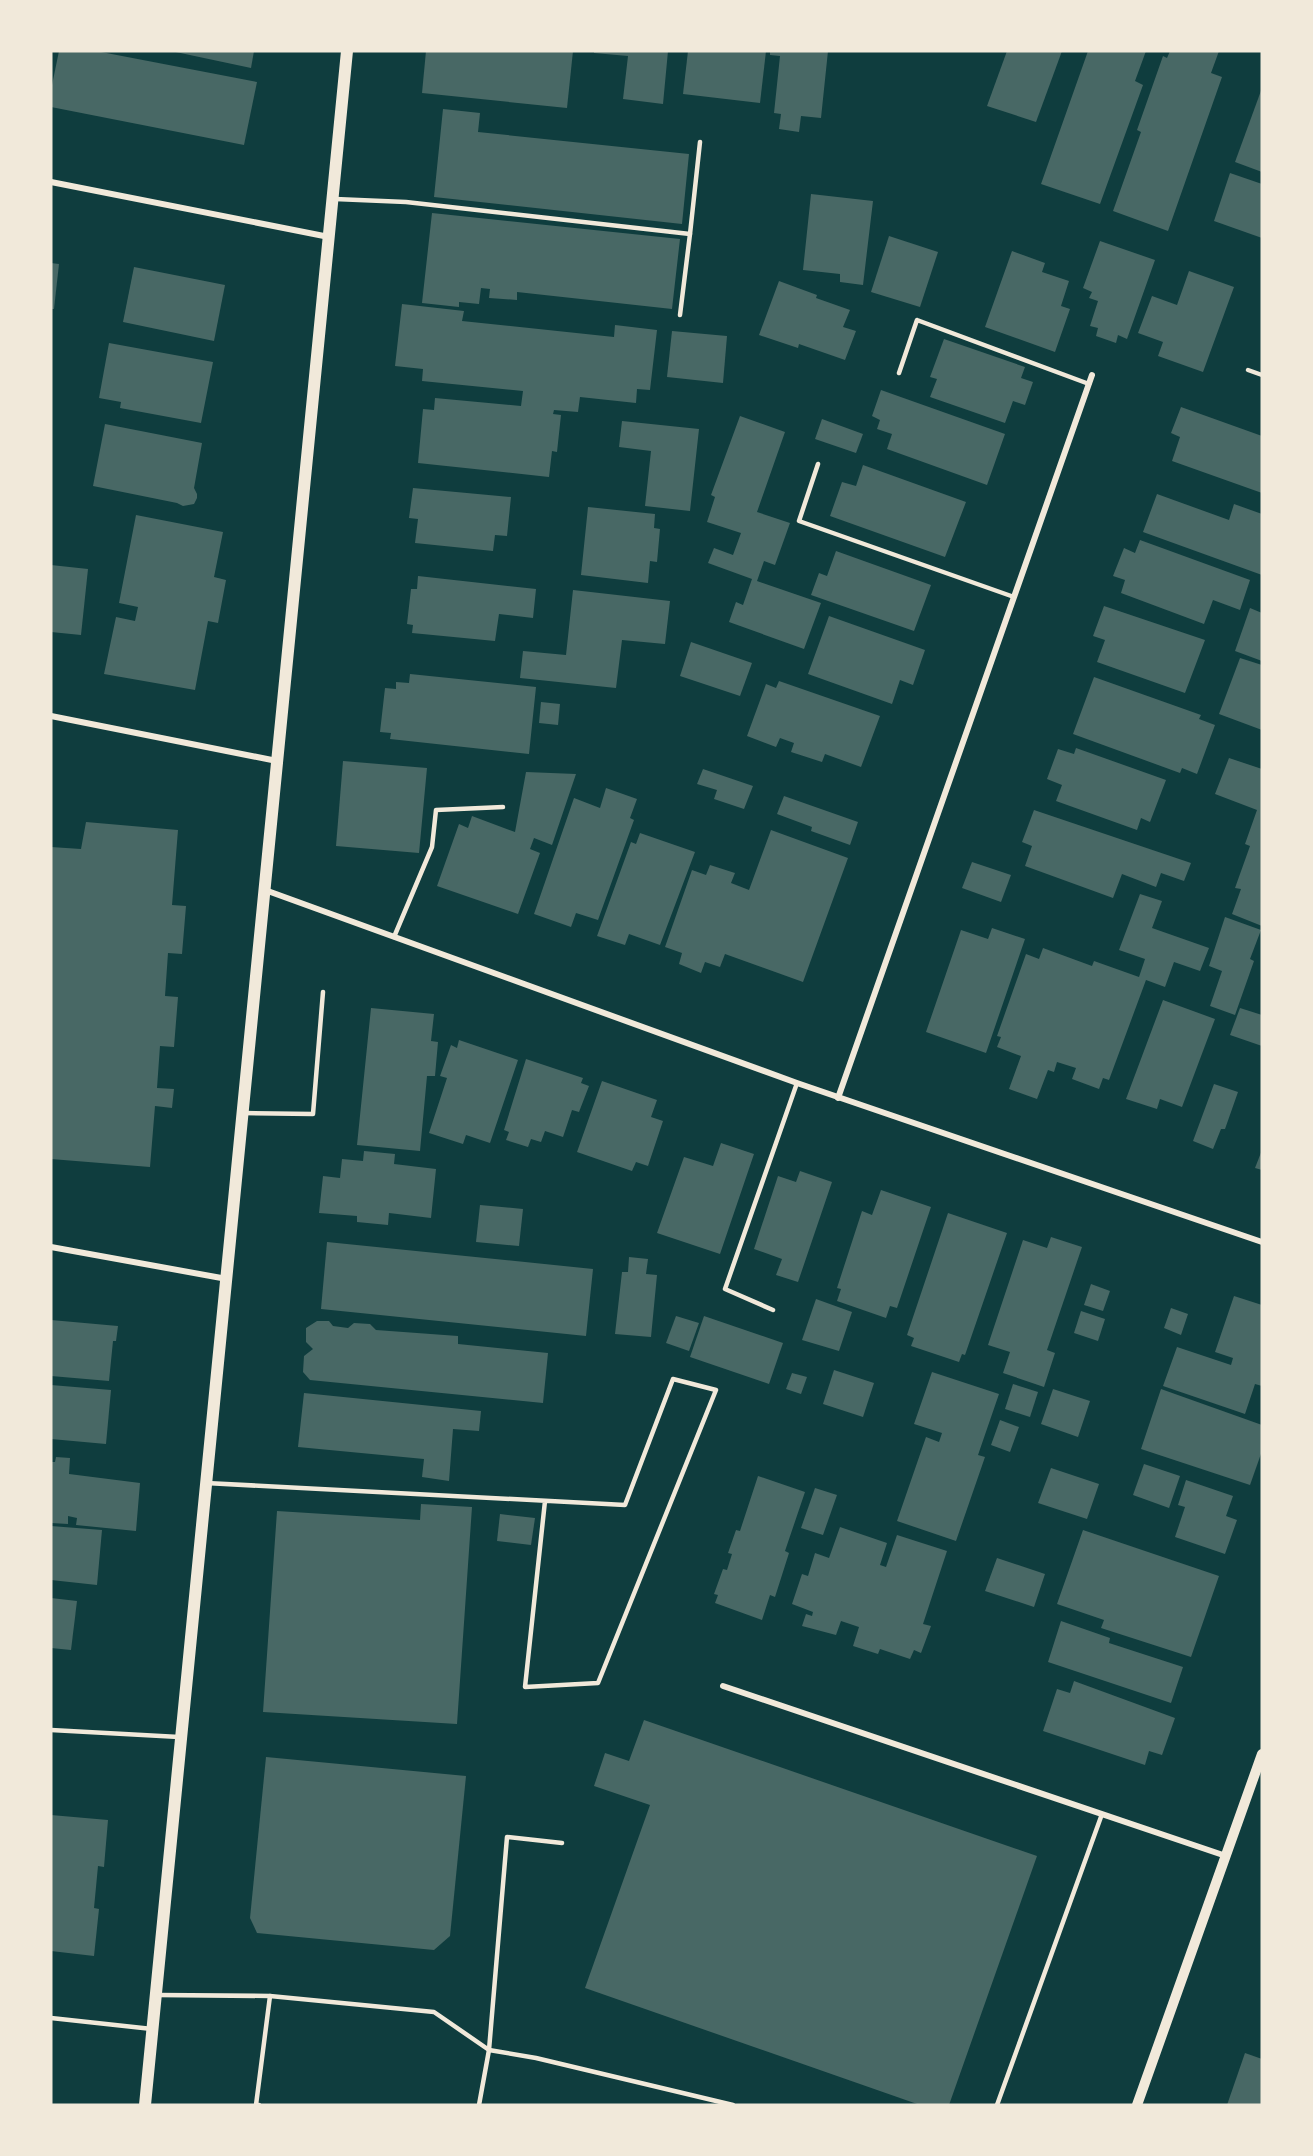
<svg xmlns="http://www.w3.org/2000/svg" width="1313" height="2156" viewBox="0 0 1313 2156" font-family="'Public Sans',sans-serif">
  <rect width="100%" height="100%" fill="#0f3d3e"/>
  <g fill="#486865">
    <path d="M59,51h37l161,31 -13,63 -193,-38v-17z"/>
    <path d="M171,51h83l-3,17z"/>
    <path d="M426,51h147l-6,57 -145,-15z"/>
    <path d="M594,51h74l-5,53 -40,-5 5,-43 -34,-3z"/>
    <path d="M688,51h78l-6,52 -77,-9z"/>
    <path d="M770,51h58l-7,67 -20,-2 -2,16 -20,-3 2,-15 -7,-1 6,-57 -10,-1z"/>
    <path d="M1007,51h55l-26,71 -49,-16z"/>
    <path d="M1088,51h58l-11,30 8,4 -43,119 -59,-20z"/>
    <path d="M1170,51h49l-8,22 11,4 -54,154 -55,-20 28,-79 -4,-2 26,-74 4,2z"/>
    <path d="M1262,88v84l-27,-10z"/>
    <path d="M443,109l37,4 -2,19 211,22 -7,70 -248,-27z"/>
    <path d="M1230,173l32,11v54l-48,-17z"/>
    <path d="M811,194l62,7 -10,84 -23,-3v-8l-37,-4z"/>
    <path d="M432,213l248,26 -8,70 -155,-17v8l-28,-2 1,-9 -9,-1 -2,16 -20,-2v5l-37,-4z"/>
    <path d="M889,236l49,16 -18,55 -49,-15z"/>
    <path d="M1100,241l55,19 -28,79 -9,-4 -2,8 -20,-7 2,-8 -8,-2 8,-25 -9,-3 3,-6 -9,-4z"/>
    <path d="M1012,251l33,12 -3,9 27,9 -8,25 9,3 -15,43 -70,-25z"/>
    <path d="M51,263l8,1 -5,45h-3z"/>
    <path d="M134,267l91,18 -11,56 -91,-19z"/>
    <path d="M1189,271l45,16 -31,85 -45,-16 5,-14 -25,-9 14,-37 25,9z"/>
    <path d="M779,281l38,14 -1,3 34,12 -7,17 13,4 -11,29 -46,-16 -1,4 -39,-13z"/>
    <path d="M402,304l62,7 -2,10 152,16 1,-12 42,5 -7,60 -13,-1 -1,14 -56,-6 -2,15 -24,-2 -1,4 8,1 -4,37 -5,-1 -3,26 -131,-14 5,-54 11,1 1,-12 86,8 2,-15 -101,-10 1,-12 -28,-3z"/>
    <path d="M672,331l55,5 -4,47 -56,-6z"/>
    <path d="M944,339l81,28 -4,11 12,4 -8,23 -12,-4 -8,22 -75,-26 7,-18 -7,-2z"/>
    <path d="M109,343l104,19 -12,61 -81,-15 1,-6 -22,-4z"/>
    <path d="M881,390l124,44 -18,51 -100,-36 5,-15 -15,-5 3,-9 -8,-4z"/>
    <path d="M1181,407l81,29v57l-90,-32 8,-24 -9,-4z"/>
    <path d="M740,416l45,16 -28,80 33,11 -15,42 -11,-4 -7,20 64,22 -17,46 -75,-27 7,-20 7,3 9,-26 -44,-16 6,-15 19,7 8,-22 -34,-11 8,-25 -4,-2z"/>
    <path d="M822,419l41,15 -7,19 -41,-14z"/>
    <path d="M622,421l77,8 -9,82 -45,-5 6,-55 -32,-4z"/>
    <path d="M105,424l97,19 -8,45 3,6v4l-3,6 -11,2 -6,-3 -84,-17z"/>
    <path d="M863,465l103,37 -21,55 -115,-41 12,-34 14,4z"/>
    <path d="M413,488l98,9 -4,39 -12,-1 -2,16 -78,-8 3,-24 -9,-1z"/>
    <path d="M1157,494l72,26 5,-16 28,10v61l-119,-43z"/>
    <path d="M588,507l67,7 -1,14 6,1 -3,33 -7,-1 -2,22 -67,-8z"/>
    <path d="M136,515l87,17 -9,45 12,3 -8,43 -10,-2 -13,69 -91,-16 12,-57 19,4 3,-14 -19,-4z"/>
    <path d="M1140,540l110,40 -10,30 -27,-10 -9,24 -83,-31 4,-13 -12,-4 11,-28 11,5z"/>
    <path d="M836,551l95,34 -17,46 -103,-36 8,-22 8,3z"/>
    <path d="M51,565l37,4 -7,66 -30,-3z"/>
    <path d="M418,576l118,13 -3,29 -34,-4 -4,27 -83,-8 1,-8 -6,-1 4,-35h6z"/>
    <path d="M573,590l97,11 -5,43 -43,-4 -6,48 -96,-10 3,-27 43,4z"/>
    <path d="M1104,606l101,34 -20,53 -88,-31 8,-22 -12,-4z"/>
    <path d="M1250,608l12,5v48l-27,-10z"/>
    <path d="M829,616l96,34 -12,35 -13,-5 -8,24 -84,-30z"/>
    <path d="M691,642l61,21 -12,33 -60,-20z"/>
    <path d="M1240,658l22,7v65l-43,-16z"/>
    <path d="M410,674l126,13 -7,67 -139,-15 1,-6 -11,-1 5,-44 11,1v-7l13,1z"/>
    <path d="M1094,677l107,38 -2,4 16,6 -18,49 -15,-6 -2,5 -107,-39z"/>
    <path d="M779,681l101,35 -19,51 -36,-13 -3,8 -31,-10 3,-9 -14,-5 -4,9 -29,-11 19,-52 10,4z"/>
    <path d="M541,702l19,2 -2,21 -19,-2z"/>
    <path d="M1076,748l90,32 -16,42 -9,-4 -4,12 -81,-29 6,-16 -15,-6 11,-30 16,5z"/>
    <path d="M1229,758l33,11v157l-30,-12 9,-25 -6,-1 15,-42 -5,-2 12,-34 -42,-16z"/>
    <path d="M343,761l84,7 -8,85 -83,-7z"/>
    <path d="M703,769l50,17 -9,23 -30,-10 3,-9 -20,-6z"/>
    <path d="M526,772l50,2 -24,71 -18,-7 -4,11 10,4 -22,61 -81,-28 22,-62 9,4 4,-12 43,16z"/>
    <path d="M606,788l31,11 -7,19 4,2 -36,100 -22,-7 -5,14 -37,-13 40,-116 26,10z"/>
    <path d="M784,796l74,26 -8,23 -39,-14 1,-4 -35,-13z"/>
    <path d="M1034,810l157,53 -7,18 -23,-8 -5,14 -34,-13 -9,24 -88,-32 7,-20 -10,-4z"/>
    <path d="M86,822l92,8 -6,75 14,1 -4,48 -14,-1 -3,43 13,1 -4,50 -14,-1 -3,42 17,1 -2,19 -17,-2 -5,61 -99,-8v-312l30,2z"/>
    <path d="M771,830l77,28 -45,124 -78,-28 -5,13 -15,-5 -4,11 -22,-9 3,-11 -17,-6 27,-77 14,5 4,-10 25,8 -4,10 18,7z"/>
    <path d="M640,833l55,19 -35,93 -31,-11 -4,11 -28,-9 34,-94 5,2z"/>
    <path d="M972,862l39,13 -10,27 -39,-14z"/>
    <path d="M1140,894l22,7 -10,27 57,20 -9,23 -26,-9 -9,25 -19,-7 -37,100 -6,-2 -4,11 -27,-10 4,-11 -19,-6 -3,10 -6,-2 -11,29 -28,-10 12,-33 -24,-9 4,-10 -4,-1 29,-82 13,5 4,-11 49,18 2,-5 45,16 6,-18 -26,-9z"/>
    <path d="M1225,917l36,13 -11,29 4,2 -19,54 -25,-9 12,-35 -13,-5z"/>
    <path d="M992,928l33,11 -39,114 -60,-21 35,-102 27,9z"/>
    <path d="M1163,1000l52,19 -33,88 -22,-8 -3,10 -31,-10z"/>
    <path d="M371,1008l63,6 -3,27 7,1 -3,34h-8l-7,75 -63,-6z"/>
    <path d="M1240,1008l22,7v31l-32,-11z"/>
    <path d="M459,1040l59,20 -28,83 -24,-8 -3,9 -34,-11 18,-55 -7,-2 11,-31 6,3z"/>
    <path d="M526,1059l57,19 -2,5 8,3 -10,26 -7,-2 -9,27 -18,-6 -4,11 -10,-3 -3,8 -22,-7 3,-8 -5,-2z"/>
    <path d="M602,1081l55,19 -6,17 12,4 -15,45 -12,-4 -4,9 -55,-19z"/>
    <path d="M1214,1084l24,8 -13,37h-4l-8,20 -20,-8z"/>
    <path d="M721,1143l33,11 -34,100 -63,-21 27,-76 29,9z"/>
    <path d="M1262,1150v20l-7,-2z"/>
    <path d="M364,1151l31,3 -1,10 42,5 -5,49 -42,-5 -1,12 -31,-3v-6l-38,-3 4,-37 17,2 2,-19 21,2z"/>
    <path d="M800,1171l32,11 -34,100 -22,-7 6,-16 -28,-10 24,-73 18,6z"/>
    <path d="M881,1190l50,17 -34,101 -7,-2 -4,12 -49,-17 4,-12 -4,-1 25,-77 10,4z"/>
    <path d="M480,1205l43,4 -4,37 -43,-4z"/>
    <path d="M948,1213l59,20 -42,122 -3,-1 -3,8 -48,-16 3,-8 -7,-3z"/>
    <path d="M1051,1237l31,10 -35,103 8,3 -11,34 -41,-14 7,-21 -22,-7 35,-105 24,8z"/>
    <path d="M327,1242l266,27 -7,67 -265,-27z"/>
    <path d="M629,1257l19,2 -2,15 11,1 -6,62 -36,-3 7,-62h6z"/>
    <path d="M1091,1284l19,7 -7,20 -19,-6z"/>
    <path d="M1234,1296l28,9v81l-7,-2 -10,30 -82,-28 14,-39 54,18 2,-7 -18,-6z"/>
    <path d="M816,1299l36,13 -13,39 -37,-11z"/>
    <path d="M1171,1308l17,6 -7,21 -17,-7z"/>
    <path d="M1081,1311l24,8 -7,22 -24,-8z"/>
    <path d="M676,1316l23,7 -10,28 -23,-8z"/>
    <path d="M704,1316l79,27 -14,41 -79,-27z"/>
    <path d="M51,1320l67,6 -2,15h-3l-4,40 -58,-5z"/>
    <path d="M317,1321h12l4,5 15,2 6,-5 16,1 6,6 82,6v8l90,9 -5,50 -233,-23 -7,-8 1,-16 9,-7 -7,-7v-14z"/>
    <path d="M834,1370l40,13 -11,34 -40,-13z"/>
    <path d="M932,1372l67,22 -21,61 7,2 -29,84 -59,-20 29,-84 13,5 3,-9 -28,-9z"/>
    <path d="M792,1373l15,4 -6,17 -15,-5z"/>
    <path d="M1013,1384l25,8 -8,25 -25,-8z"/>
    <path d="M51,1385l60,5 -5,54 -55,-5z"/>
    <path d="M1053,1389l37,12 -12,36 -37,-13z"/>
    <path d="M1161,1389l101,36v26l-12,34 -109,-36z"/>
    <path d="M304,1393l177,18 -2,20 -26,-2 -4,52 -27,-4 2,-18 -126,-12z"/>
    <path d="M1000,1420l19,7 -9,25 -19,-7z"/>
    <path d="M56,1457l14,1 -1,16 71,9 -4,48 -60,-6 1,-7 -9,-2v8l-17,-1v-61h4z"/>
    <path d="M1144,1464l36,12 -11,32 -36,-13z"/>
    <path d="M1051,1468l48,16 -12,35 -49,-16z"/>
    <path d="M758,1476l47,16 -20,59 4,2 -14,44 -5,-2 -8,25 -47,-17 3,-8 -4,-1 9,-25 4,1 5,-16 -4,-1 8,-23 4,1z"/>
    <path d="M1186,1480l47,16 -7,20 11,4 -12,34 -50,-17 10,-30 -7,-2z"/>
    <path d="M815,1488l22,7 -14,40 -22,-7z"/>
    <path d="M421,1504l51,3 -15,217 -194,-12 14,-201 143,9z"/>
    <path d="M500,1514l35,4 -4,27 -34,-4z"/>
    <path d="M51,1526l51,4 -5,55 -46,-5z"/>
    <path d="M840,1527l47,16 -7,22 6,2 11,-32 50,16 -24,73 8,2 -10,27 -7,-3 -4,9 -30,-10 -2,5 -25,-8 6,-19 -18,-6 -5,14 -34,-9 4,-12 6,2 1,-4 -21,-8 10,-30 6,2 7,-23 14,5z"/>
    <path d="M1083,1530l136,46 -28,81 -90,-29 3,-8 -47,-16z"/>
    <path d="M997,1558l48,16 -11,33 -49,-16z"/>
    <path d="M51,1598l26,3 -6,49 -20,-2z"/>
    <path d="M1061,1621l49,17 -1,5 74,24 -12,36 -123,-41z"/>
    <path d="M1074,1681l101,37 -13,37 -13,-4 -4,14 -102,-34 14,-42 13,4z"/>
    <path d="M644,1720l393,136 -88,249h-29l-335,-117 65,-183 -56,-19 11,-33 24,8z"/>
    <path d="M266,1757l200,19 -16,160 -16,14 -177,-17 -7,-15z"/>
    <path d="M51,1815l57,5 -4,47 -6,-1 -4,42 5,1 -5,47 -43,-5z"/>
    <path d="M1245,2053l17,6v46h-35z"/>
  </g>
  <g fill="none" stroke-linecap="round" stroke-linejoin="round">
    <g stroke="#f1e9da" stroke-width="4.5">
      <path d="M335,199l71,3 284,32 10,-92"/>
      <path d="M680,315l10,-81"/>
      <path d="M1248,370l14,5"/>
      <path d="M899,373l18,-53 172,64"/>
      <path d="M818,464l-19,57 215,76"/>
      <path d="M394,937l38,-90 4,-37 67,-3"/>
      <path d="M243,1113l70,1 10,-122"/>
      <path d="M773,1310l-48,-21 72,-206"/>
      <path d="M206,1483l419,22 48,-126 43,11 -118,293 -73,4 20,-186"/>
      <path d="M51,1730l128,7"/>
      <path d="M158,1995l112,1 164,16 55,38 47,8 197,47"/>
      <path d="M51,2018l101,11"/>
      <path d="M259,2105h-3l14,-109"/>
      <path d="M479,2105l10,-55 18,-213 55,6"/>
      <path d="M997,2105l105,-291"/>
    </g>
    <g stroke="#f1e9da" stroke-width="6">
      <path d="M51,182l278,55"/>
      <path d="M51,716l226,45"/>
      <path d="M265,890l532,193 465,159"/>
      <path d="M838,1098l254,-723"/>
      <path d="M51,1247l176,32"/>
      <path d="M723,1686l503,170"/>
    </g>
    <path stroke="#f1e9da" stroke-width="10" d="M1137,2105l125,-351"/>
    <path stroke="#f1e9da" stroke-width="12" d="M145,2105l202,-2054"/>
  </g>
  <rect width="1313" height="2156" fill="none" stroke="#f1e9da" stroke-width="105"/>
</svg>
